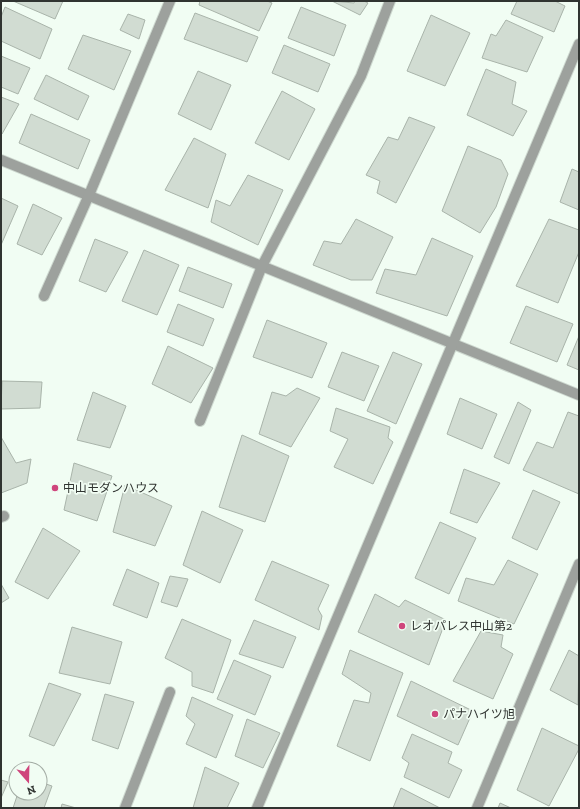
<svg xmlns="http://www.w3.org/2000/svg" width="580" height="809" viewBox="0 0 580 809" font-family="'Zilla Slab','Noto Sans JP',serif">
  <rect width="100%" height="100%" fill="#f1fdf3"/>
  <g fill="#d1dcd2" stroke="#a9b4aa">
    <path d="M13,1h50l-8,18z"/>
    <path d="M200,1h67l5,2 -13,28 -60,-26z"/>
    <path d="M332,1l22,2 1,-2h9l4,2 -8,12z"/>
    <path d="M517,1h38l10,5 -11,26 -43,-18z"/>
    <path d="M5,7l47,22 -12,30 -39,-18v-24z"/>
    <path d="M301,7l45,18 -12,31 -46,-18z"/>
    <path d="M195,13l63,24 -11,25 -63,-23z"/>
    <path d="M128,14l17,6 -6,19 -19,-9z"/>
    <path d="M431,15l39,18 -25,53 -38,-15z"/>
    <path d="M506,20l37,17 -16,35 -45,-14 9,-24 5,2z"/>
    <path d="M83,35l48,16 -17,39 -46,-21z"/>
    <path d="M284,45l46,19 -12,28 -46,-19z"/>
    <path d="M1,56l29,12 -12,26 -17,-7z"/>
    <path d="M486,69l30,13 -4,22 15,7 -14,25 -46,-21z"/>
    <path d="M198,71l33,14 -20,45 -33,-16z"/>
    <path d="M46,75l43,21 -11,24 -44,-21z"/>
    <path d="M282,91l33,18 -26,51 -34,-17z"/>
    <path d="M1,97l18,7 -17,30h-1z"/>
    <path d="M31,114l59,26 -12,29 -59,-26z"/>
    <path d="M409,117l26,10 -39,76 -19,-10 3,-12 -14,-6 22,-38 10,3z"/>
    <path d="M194,138l32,16 -18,54 -43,-18z"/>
    <path d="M468,146l33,14 7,14 -12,33 -16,26 -38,-22z"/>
    <path d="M572,169l7,3v38l-19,-8z"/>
    <path d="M248,175l35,15 -25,55 -47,-23 5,-22 14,6z"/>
    <path d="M1,198l17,8 -17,39z"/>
    <path d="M33,204l29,14 -20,37 -25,-11z"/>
    <path d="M356,219l37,18 -21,43h-21l-38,-15 11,-24 17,3z"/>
    <path d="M549,219l30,11v22l-21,51 -42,-17z"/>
    <path d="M432,238l41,18 -26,60 -71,-23 9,-24 31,6z"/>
    <path d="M95,239l33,13 -22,40 -27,-11z"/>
    <path d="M144,250l35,15 -22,50 -35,-14z"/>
    <path d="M188,267l44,17 -9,24 -44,-17z"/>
    <path d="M178,304l36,15 -11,27 -36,-14z"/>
    <path d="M526,306l47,18 -16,38 -47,-19z"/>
    <path d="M267,320l60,23 -15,35 -59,-21z"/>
    <path d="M579,336v34l-12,-5z"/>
    <path d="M168,346l45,22 -22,35 -39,-19z"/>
    <path d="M342,352l37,14 -15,35 -36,-14z"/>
    <path d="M393,352l29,12 -26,60 -29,-13z"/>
    <path d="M2,381l40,1 -2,26 -39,1z"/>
    <path d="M297,388l23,10 -29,49 -32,-13 13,-42 14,4z"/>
    <path d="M93,392l33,14 -16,42 -33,-8z"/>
    <path d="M460,398l37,16 -15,35 -35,-15z"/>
    <path d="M518,402l13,8 -22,54 -15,-7z"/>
    <path d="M336,408l54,19 -2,11 5,4 -20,42 -39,-17 14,-28 -18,-8z"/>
    <path d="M568,412l11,4v78l-56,-24 14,-28 16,6z"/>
    <path d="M242,435l47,21 -24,66 -46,-15z"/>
    <path d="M1,437l15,26 15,-4 -4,24 -26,10z"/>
    <path d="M74,463l38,13 -15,45 -33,-11z"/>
    <path d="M464,469l36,14 -23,40 -27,-10z"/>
    <path d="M125,485l47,21 -17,40 -42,-14z"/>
    <path d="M533,490l27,12 -23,48 -25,-12z"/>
    <path d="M202,511l41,19 -23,53 -37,-18z"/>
    <path d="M440,522l36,16 -27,56 -34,-16z"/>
    <path d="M43,528l37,23 -32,48 -33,-17z"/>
    <path d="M508,560l30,14 -24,50 -56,-23 8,-23 28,7z"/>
    <path d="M272,561l57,24 -11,24 4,7 -3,14 -64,-30z"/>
    <path d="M127,569l32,14 -12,35 -34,-13z"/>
    <path d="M170,576l18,3 -11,28 -16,-5z"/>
    <path d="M1,584l8,14 -8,5z"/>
    <path d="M375,594l24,13 6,-7 41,20 -17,45 -71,-33z"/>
    <path d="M182,619l49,21 -18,53 -21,-7v-14l-27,-14z"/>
    <path d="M254,620l42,17 -13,31 -44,-14z"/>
    <path d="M72,627l50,15 -12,42 -51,-11z"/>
    <path d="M481,631l22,4 -2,12 12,7 -20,45 -40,-18z"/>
    <path d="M350,650l53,23 -33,88 -33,-15 17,-46 15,3 2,-10 -29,-19z"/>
    <path d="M569,650l10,6 -1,49 -28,-15z"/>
    <path d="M234,660l37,16 -16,39 -38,-16z"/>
    <path d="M411,681l62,30 -15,34 -61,-29z"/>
    <path d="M49,683l32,11 -27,52 -25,-10z"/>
    <path d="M105,694l29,8 -16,47 -26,-9z"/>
    <path d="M192,697l41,18 -17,43 -30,-14 9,-20 -9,-8z"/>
    <path d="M247,719l33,14 -17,35 -28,-12z"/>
    <path d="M542,728l37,18v3l-30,57 -32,-16z"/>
    <path d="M412,734l40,18 -4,11 14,7 -13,28 -45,-21 5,-14 -7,-5z"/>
    <path d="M205,767l34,16 -12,25h-34z"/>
    <path d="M1,780l7,2 -7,16z"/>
    <path d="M40,782l12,4 -8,22h-31l5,-15h22z"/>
    <path d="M401,788l39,20h-47z"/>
    <path d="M500,803l11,5h-13z"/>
    <path d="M62,804l14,4h-15z"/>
  </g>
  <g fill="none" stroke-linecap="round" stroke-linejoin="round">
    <defs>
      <g id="lane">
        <path d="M1,517l3,-1"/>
        <path d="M125,808l45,-116"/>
      </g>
      <g id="street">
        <path d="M1,160l578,235"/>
        <path d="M44,296l45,-101 81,-194"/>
        <path d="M200,421l62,-155 99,-190 29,-75"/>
        <path d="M257,808l322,-764"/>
        <path d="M477,808l102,-244"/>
      </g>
    </defs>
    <use href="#lane" stroke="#ced9d0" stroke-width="12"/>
    <use href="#street" stroke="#ced9d0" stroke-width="12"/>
    <use href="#lane" stroke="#9da19d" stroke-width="10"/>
    <use href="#street" stroke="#9da19d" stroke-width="10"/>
  </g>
  <g fill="#cf457c" stroke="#f1fdf3" stroke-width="1.5">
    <circle cx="55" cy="488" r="4"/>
    <circle cx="402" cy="626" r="4"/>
    <circle cx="435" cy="714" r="4"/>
  </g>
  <g text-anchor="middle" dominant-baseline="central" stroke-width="3.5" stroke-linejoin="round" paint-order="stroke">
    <g font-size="12" fill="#303431" stroke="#f1fdf3" text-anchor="start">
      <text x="63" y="488">中山モダンハウス</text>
      <text x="410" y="626">レオパレス中山第2</text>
      <text x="443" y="714">パナハイツ旭</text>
    </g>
  </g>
  <rect width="580" height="809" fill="none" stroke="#303431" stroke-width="4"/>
  <g transform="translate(28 781) rotate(160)"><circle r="19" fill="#f1fdf3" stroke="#a4ada5"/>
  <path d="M0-3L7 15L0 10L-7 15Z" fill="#cf457c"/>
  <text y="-6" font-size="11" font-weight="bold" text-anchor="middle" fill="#303431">N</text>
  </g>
</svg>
